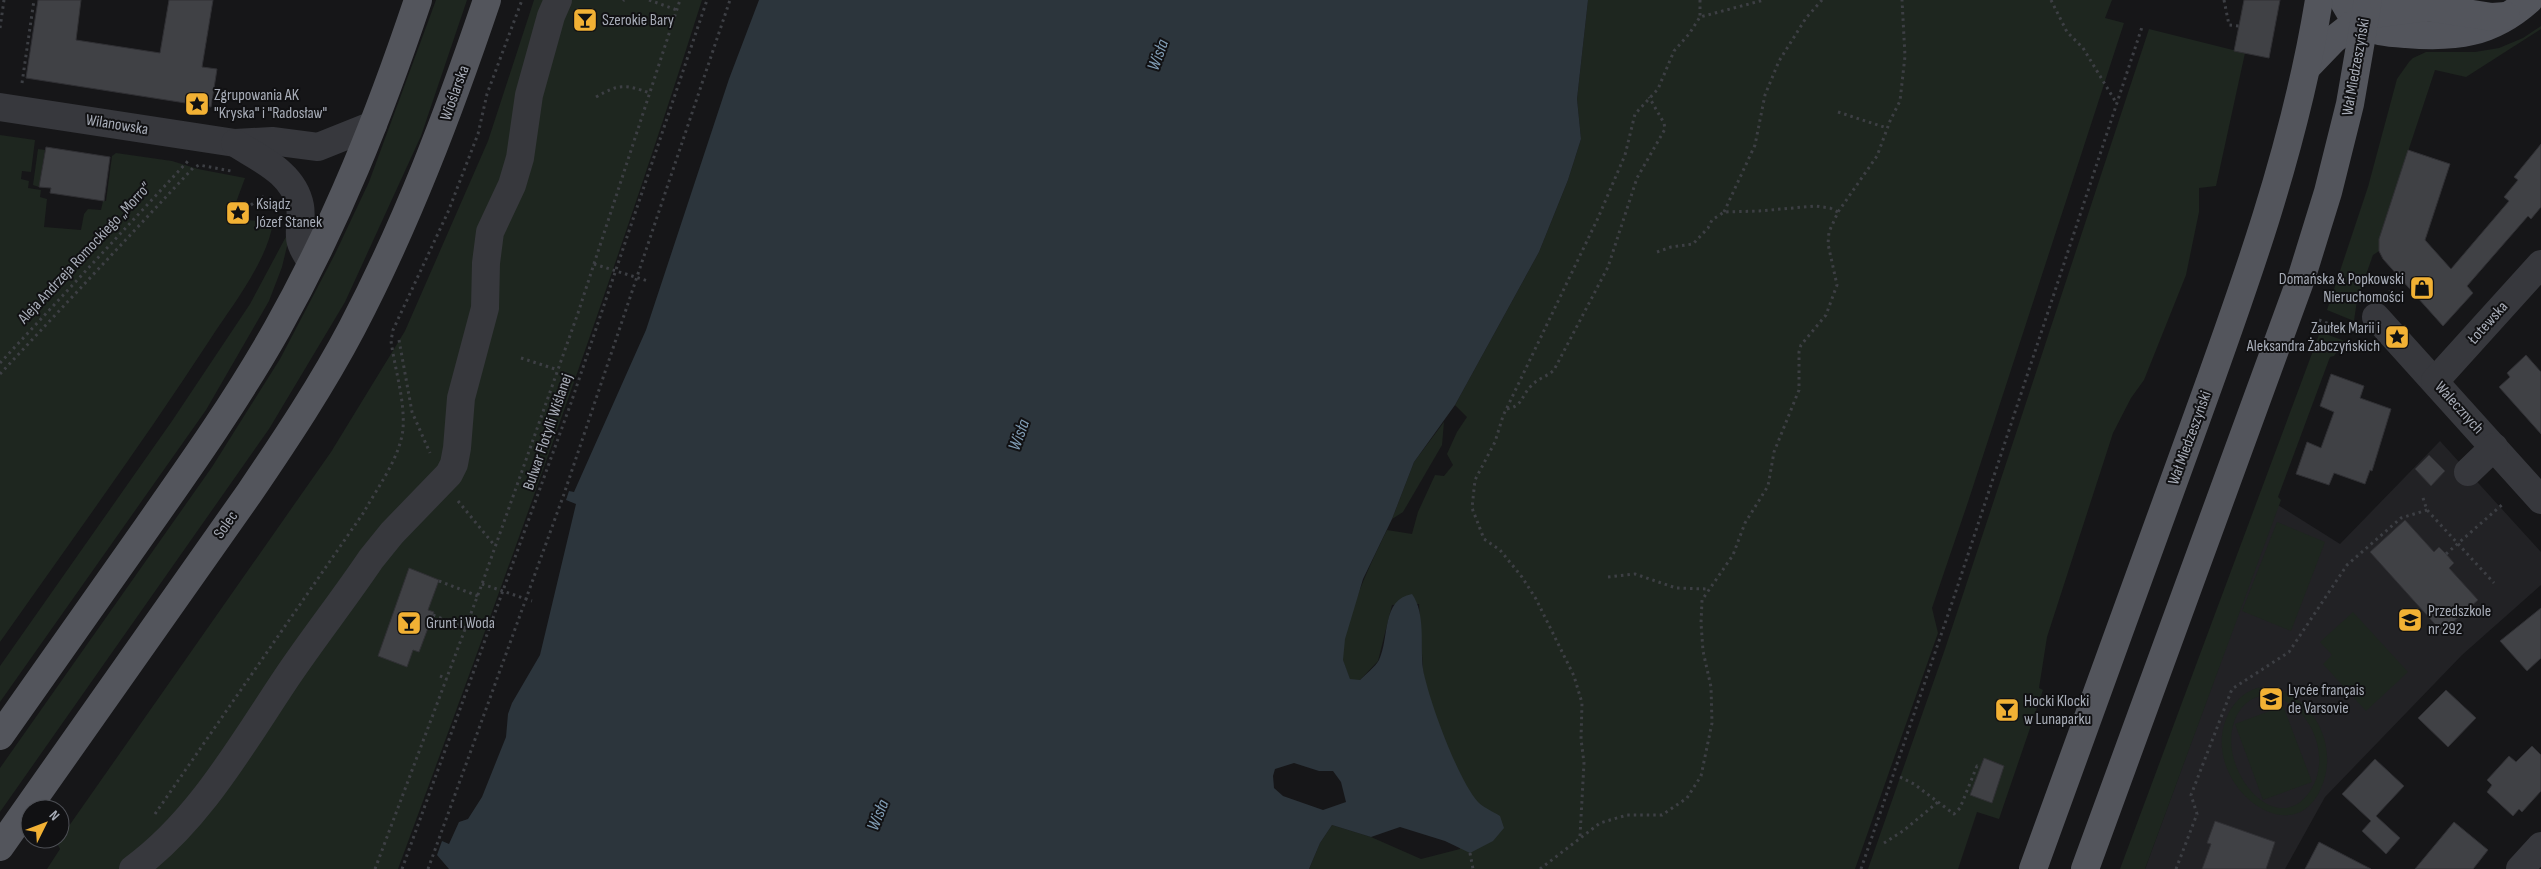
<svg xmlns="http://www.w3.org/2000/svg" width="2541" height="869" viewBox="0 0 2541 869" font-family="'Sofia Sans Condensed',sans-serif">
  <rect width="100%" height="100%" fill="#161618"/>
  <path fill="#222225" d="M2440,441l101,111v33l-79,70 -137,142 -40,72h-140l133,-364 62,39z"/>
  <g fill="#1e261f" fill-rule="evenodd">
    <path d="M436,0h31l-46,136 -76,166 -76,127 -269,383v-44l212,-301 68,-108 55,-105 34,-72z"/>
    <path d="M534,0h168c-93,293 -198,581 -304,869h-351l13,-20 -3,-6 274,-391 74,-121 83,-190z"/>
    <path d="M1588,0h524l-7,18 19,5 -156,479 -36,106 6,25 -83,236h-546l11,-26 12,-18 39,12 50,22 39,-10 -26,-111 -11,-68 -4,-66 -27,1 -14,56 -18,19h-10c-2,-6 -5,-13 -7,-19 -5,-30 30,-103 44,-131l25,4 6,-22 17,-37 9,1 9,-11 -6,-11 10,-22 10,-15 -12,-12 84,-153 29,-72 13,-41 -4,-40z"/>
    <path d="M2541,26v3l-75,48 -31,-7 -56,169v12l-6,4 -16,45 -3,21 -27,-11 41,-123 29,-108 12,-17 4,-4 13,-6h49l24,-4 24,-10z"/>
    <path d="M2149,29l96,24 -29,133 -17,2v24l-13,63 -42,105 -13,18 -18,35 -66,204 -8,51 4,2 -44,129 -22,-7 -19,57h-90l77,-220z"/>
    <path d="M0,135l35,5 -4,32 -9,-1 -1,8 8,2 -1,7 13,2 -1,7 7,2 -3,28 37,3 3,-16 4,-5 13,1 2,-9h3l6,-45 4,-3 56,8 26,8 47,9 -14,38 2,3 40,3c-5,38 -41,84 -62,116 -67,103 -140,203 -211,304z"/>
    <path d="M38,149l7,1 -6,37 -6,-2z"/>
    <path d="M289,231v7l-7,29 -13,34 -63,109 -206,292v-36l172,-245 78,-117z"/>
    <path d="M2320,332l25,9 -11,15 -4,1 -52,140 3,3 -136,369h-25z"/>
    <path d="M1444,422l-2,23 -39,67 -11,7 22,-57z"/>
    <path d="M2277,522l48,20 -34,89 -49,-20z"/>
    <path d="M2353,612l55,60 -42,39 -43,-47 9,-9 -12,-13z"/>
    <path d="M2257,688c47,-4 81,48 67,92 -25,81 -124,6 -98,-61 6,-15 16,-26 31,-31zM2264,695c44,2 72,63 44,99 -35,46 -96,-31 -71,-79 6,-11 15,-18 27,-20z"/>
    <path d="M2283,706l29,76 -49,18 -28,-76z"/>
  </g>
  <path fill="#2c353c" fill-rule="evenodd" d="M759,0h829l-11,99 4,40 -13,41 -29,72 -84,153 -41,57 -22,57 -29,60 -18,60 -2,21 7,19 10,1c5,-5 15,-13 19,-20 11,-23 2,-60 33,-66 14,20 8,51 11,75 5,29 35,111 55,133 6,6 16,10 22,14l4,12 -11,13 -23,12 -25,-12 -45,-14 -29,10 -39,-12 -12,18 -11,26h-860l-12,-14 5,-14 7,3 10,-22 9,-3 14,-22 24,-60 2,-23 4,-11 28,-48 36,-151 -10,-4 3,-9 5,1 72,-162 83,-251zM1294,763l25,8h14l8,11 5,20 -23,8 -40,-14 -9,-8 -1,-12 2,-7z"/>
  <g fill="#404145" stroke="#303034">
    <path d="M38,0h43l-5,40 84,13 9,-53h44l-11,67 15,2 -6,38 -185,-29z"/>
    <path d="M2244,0h36l-11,58 -35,-7z"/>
    <path d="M2541,144v63l-10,12 -3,-3 -61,70 6,7 -30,33 -60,-67 -4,-8v-12l29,-89 42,14 -25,76 26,29 58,-68 -5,-4 14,-17 -4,-3z"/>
    <path d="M46,147l64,10 -6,44 -54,-8 1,-5 -12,-1z"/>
    <path d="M2526,355l15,17v62l-42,-47 11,-10 -3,-4z"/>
    <path d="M2331,374l33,12 -4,12 31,11 -19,62 -2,-1 -5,14 -31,-11 -5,12 -33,-11 11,-32 14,6 13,-36 -14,-6z"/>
    <path d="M2429,455l16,16 -14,15 -16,-17z"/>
    <path d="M2405,520l29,32 5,-5 7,7 8,9 -5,5 29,32 -36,32 -72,-80z"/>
    <path d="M409,568l30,12 -11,30 6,2 -15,40 -6,-2 -6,17 -29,-11z"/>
    <path d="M2541,608v50l-14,13 -27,-30z"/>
    <path d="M2446,690l30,28 -28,29 -30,-29z"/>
    <path d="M2532,746l9,9v36l-19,21 -3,-3 -6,7 -26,-24 5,-7 -5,-5 22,-24 7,6z"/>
    <path d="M1984,758l20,8 -12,37 -22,-8z"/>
    <path d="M2375,759l29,27 -28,30 24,22 -14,16 -24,-23 9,-10 -29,-27z"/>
    <path d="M2215,821l60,21 -9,27h-64l9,-25 -4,-1z"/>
    <path d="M2454,822l34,28 -15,19h-58z"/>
    <path d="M2319,842l52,27h-66z"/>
  </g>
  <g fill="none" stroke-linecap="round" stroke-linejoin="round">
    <g stroke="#3d3f44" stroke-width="3" stroke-dasharray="2.5 4" stroke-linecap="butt">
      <path d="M649,0l28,10"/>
      <path d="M1700,0v17"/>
      <path d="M2051,0l16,32 16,16 34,56"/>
      <path d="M2224,0l5,25 10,1"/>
      <path d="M623,1l1,-1"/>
      <path d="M0,28l4,-28"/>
      <path d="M22,83l12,-83"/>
      <path d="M596,97c23,-13 28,-13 54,-4"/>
      <path d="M1838,112l49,16"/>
      <path d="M240,212l26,-17"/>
      <path d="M1724,212l31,-67 10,-50 14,-34 27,-43 16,-18"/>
      <path d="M1657,252l14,-5 22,-3 15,-16 4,-8 12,-8 35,-1 56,-5 15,2 8,4"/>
      <path d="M594,264l54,17"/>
      <path d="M2385,296l5,-5"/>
      <path d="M2319,320l31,12"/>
      <path d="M399,340l13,72 18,41"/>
      <path d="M521,358l37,12"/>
      <path d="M0,363l188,-202"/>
      <path d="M0,374l193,-206 6,-3 32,6"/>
      <path d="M1507,409c16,-3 14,-13 24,-23 7,-8 16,-9 23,-16l54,-103 29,-89 28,-49 -1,-6 -15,-26"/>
      <path d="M2423,498l4,12 67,73"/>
      <path d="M458,501l37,45"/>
      <path d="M2446,554l58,-51"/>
      <path d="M1608,577l27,-3 41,14 32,1"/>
      <path d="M439,581l39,15"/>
      <path d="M482,584l50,17"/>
      <path d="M433,615l33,13"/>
      <path d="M440,676l7,3"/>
      <path d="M1900,777l14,7 40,30 6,-6 17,-42 3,2"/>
      <path d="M155,814l209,-302c13,-24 36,-54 39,-83 2,-29 -8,-59 -12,-88l2,-11 55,-118 30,-78 9,-40 35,-94"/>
      <path d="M1580,836l4,-73 -3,-24 1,-36 -8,-27 -38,-77 -14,-22 -22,-27 -16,-11 -12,-31 3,-28 20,-38 8,-26 95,-198 27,-63 10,-41 23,-25 16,-38 15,-17 11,-17 64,-17"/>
      <path d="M1884,843l19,-12 35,-29"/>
      <path d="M1470,853l3,16"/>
      <path d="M375,869l107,-285 96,-271 102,-313"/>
      <path d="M402,869l169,-466 136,-403"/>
      <path d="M428,869l136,-375 166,-494"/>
      <path d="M1540,869l60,-46 27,-8h35l25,-17 14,-22 11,-53 -1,-36 -8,-36 -2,-28 1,-23 31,-45 12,-32 23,-37 6,-34 25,-62v-38l2,-7 25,-30 11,-30 -9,-41 1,-12 9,-20 39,-56 13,-35 10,-20 5,-45 -3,-56"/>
      <path d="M1861,869l93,-272 188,-570"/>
      <path d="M2176,869l21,-55 -6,-19 41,-106 57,-37 58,-87 54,-47 26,-8"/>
    </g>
    <g stroke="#37383d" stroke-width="28">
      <path d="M0,107l235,36 37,-2 46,6 55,-22"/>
      <path d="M235,143c25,16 59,30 65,63 2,10 -1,20 0,31 0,8 7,18 11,25"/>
      <path d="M2376,317l165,183"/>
      <path d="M2435,381l106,-117"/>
      <path d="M2468,472l26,-25"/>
      <path d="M133,869c66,-48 109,-125 154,-192 27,-40 57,-78 84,-118l21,-26 57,-59 5,-10 3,-16 4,-50 24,-90 1,-45 4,-31 22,-47 8,-27 9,-63 22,-79 7,-16"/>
      <path d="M2520,869l21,-23"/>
    </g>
    <g stroke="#53555c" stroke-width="28">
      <path d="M2343,0c4,7 9,17 15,22 13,10 32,11 48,12 49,4 85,0 123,-34"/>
      <path d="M2308,66l25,-26 32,-25 61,-8 66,10 14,-1"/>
      <path d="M0,736c49,-70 98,-140 148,-210 45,-64 90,-128 129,-197 60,-107 102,-213 141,-329"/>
      <path d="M0,847l250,-355c36,-53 72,-107 102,-164 55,-105 97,-216 135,-328"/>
      <path d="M2033,869c51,-141 103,-283 154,-424 53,-146 107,-291 132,-445"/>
      <path d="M2085,869l217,-593 26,-84 22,-88 18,-104"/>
    </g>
  </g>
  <defs>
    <symbol id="bar-square" viewBox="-11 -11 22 22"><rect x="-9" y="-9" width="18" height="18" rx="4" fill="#f2b134" stroke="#111113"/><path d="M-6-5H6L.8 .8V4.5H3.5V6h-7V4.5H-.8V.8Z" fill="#111"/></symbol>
    <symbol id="sight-square" viewBox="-11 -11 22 22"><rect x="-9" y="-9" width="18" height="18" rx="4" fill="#f2b134" stroke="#111113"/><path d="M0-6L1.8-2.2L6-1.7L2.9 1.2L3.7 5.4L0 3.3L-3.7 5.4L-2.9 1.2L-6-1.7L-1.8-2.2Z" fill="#111"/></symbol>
    <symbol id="shop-square" viewBox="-11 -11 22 22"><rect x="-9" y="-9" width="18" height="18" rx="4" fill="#f2b134" stroke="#111113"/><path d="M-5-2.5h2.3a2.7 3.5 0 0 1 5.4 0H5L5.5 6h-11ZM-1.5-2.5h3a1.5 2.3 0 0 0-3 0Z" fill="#111"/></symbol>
    <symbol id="school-square" viewBox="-11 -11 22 22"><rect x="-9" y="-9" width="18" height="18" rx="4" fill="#f2b134" stroke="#111113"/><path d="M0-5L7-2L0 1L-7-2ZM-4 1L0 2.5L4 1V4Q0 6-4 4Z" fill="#111"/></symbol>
  </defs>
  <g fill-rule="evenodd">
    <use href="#bar-square" x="571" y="6" width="28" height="28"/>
    <use href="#sight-square" x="183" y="90" width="28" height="28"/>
    <use href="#sight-square" x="224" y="199" width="28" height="28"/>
    <use href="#shop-square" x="2408" y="274" width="28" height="28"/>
    <use href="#sight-square" x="2383" y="323" width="28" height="28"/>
    <use href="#school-square" x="2396" y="606" width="28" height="28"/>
    <use href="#bar-square" x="395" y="609" width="28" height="28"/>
    <use href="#school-square" x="2257" y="685" width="28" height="28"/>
    <use href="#bar-square" x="1993" y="696" width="28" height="28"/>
  </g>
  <g text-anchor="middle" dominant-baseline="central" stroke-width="4" stroke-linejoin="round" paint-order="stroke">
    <g font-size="16" fill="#a8adb8" stroke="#111113" text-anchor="start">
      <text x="602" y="20">Szerokie Bary</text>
      <text x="214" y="95">Zgrupowania AK<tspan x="214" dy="18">"Kryska" i "Radosław"</tspan></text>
      <text x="256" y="204">Ksiądz<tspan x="256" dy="18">Józef Stanek</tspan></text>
      <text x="2404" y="279" text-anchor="end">Domańska &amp; Popkowski<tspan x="2404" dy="18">Nieruchomości</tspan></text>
      <text x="2380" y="328" text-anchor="end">Zaułek Marii i<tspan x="2380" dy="18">Aleksandra Żabczyńskich</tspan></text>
      <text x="2428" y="611">Przedszkole<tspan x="2428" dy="18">nr 292</tspan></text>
      <text x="426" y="623">Grunt i Woda</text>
      <text x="2288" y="690">Lycée français<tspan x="2288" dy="18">de Varsovie</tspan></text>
      <text x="2024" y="701">Hocki Klocki<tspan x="2024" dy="18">w Lunaparku</tspan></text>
    </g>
    <g font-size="16" fill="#a8adb8" stroke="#111113">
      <text transform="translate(2356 67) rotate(-80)">Wał Miedzeszyński</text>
      <text transform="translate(455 93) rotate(-70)">Wioślarska</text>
      <text transform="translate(117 125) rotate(9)">Wilanowska</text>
      <text transform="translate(85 253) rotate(-47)">Aleja Andrzeja Romockiego „Morro”</text>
      <text transform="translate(2488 323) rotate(-48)">Łotewska</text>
      <text transform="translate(2459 408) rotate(48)">Walecznych</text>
      <text transform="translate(548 432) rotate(-71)">Bulwar Flotylli Wiślanej</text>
      <text transform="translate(2190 438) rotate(-70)">Wał Miedzeszyński</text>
      <text transform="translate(226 525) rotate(-55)">Solec</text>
    </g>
    <g font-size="18" font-style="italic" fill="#7f9bb3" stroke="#111113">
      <text transform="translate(1158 55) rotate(-70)">Wisła</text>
      <text transform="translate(1019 435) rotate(-70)">Wisła</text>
      <text transform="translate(878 815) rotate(-68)">Wisła</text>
    </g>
  </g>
  <g transform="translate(45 824) rotate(48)"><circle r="24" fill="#111113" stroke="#4d4f55"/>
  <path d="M0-4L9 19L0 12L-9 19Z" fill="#f2b134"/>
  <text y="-8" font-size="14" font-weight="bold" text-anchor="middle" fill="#a8adb8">N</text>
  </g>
</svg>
